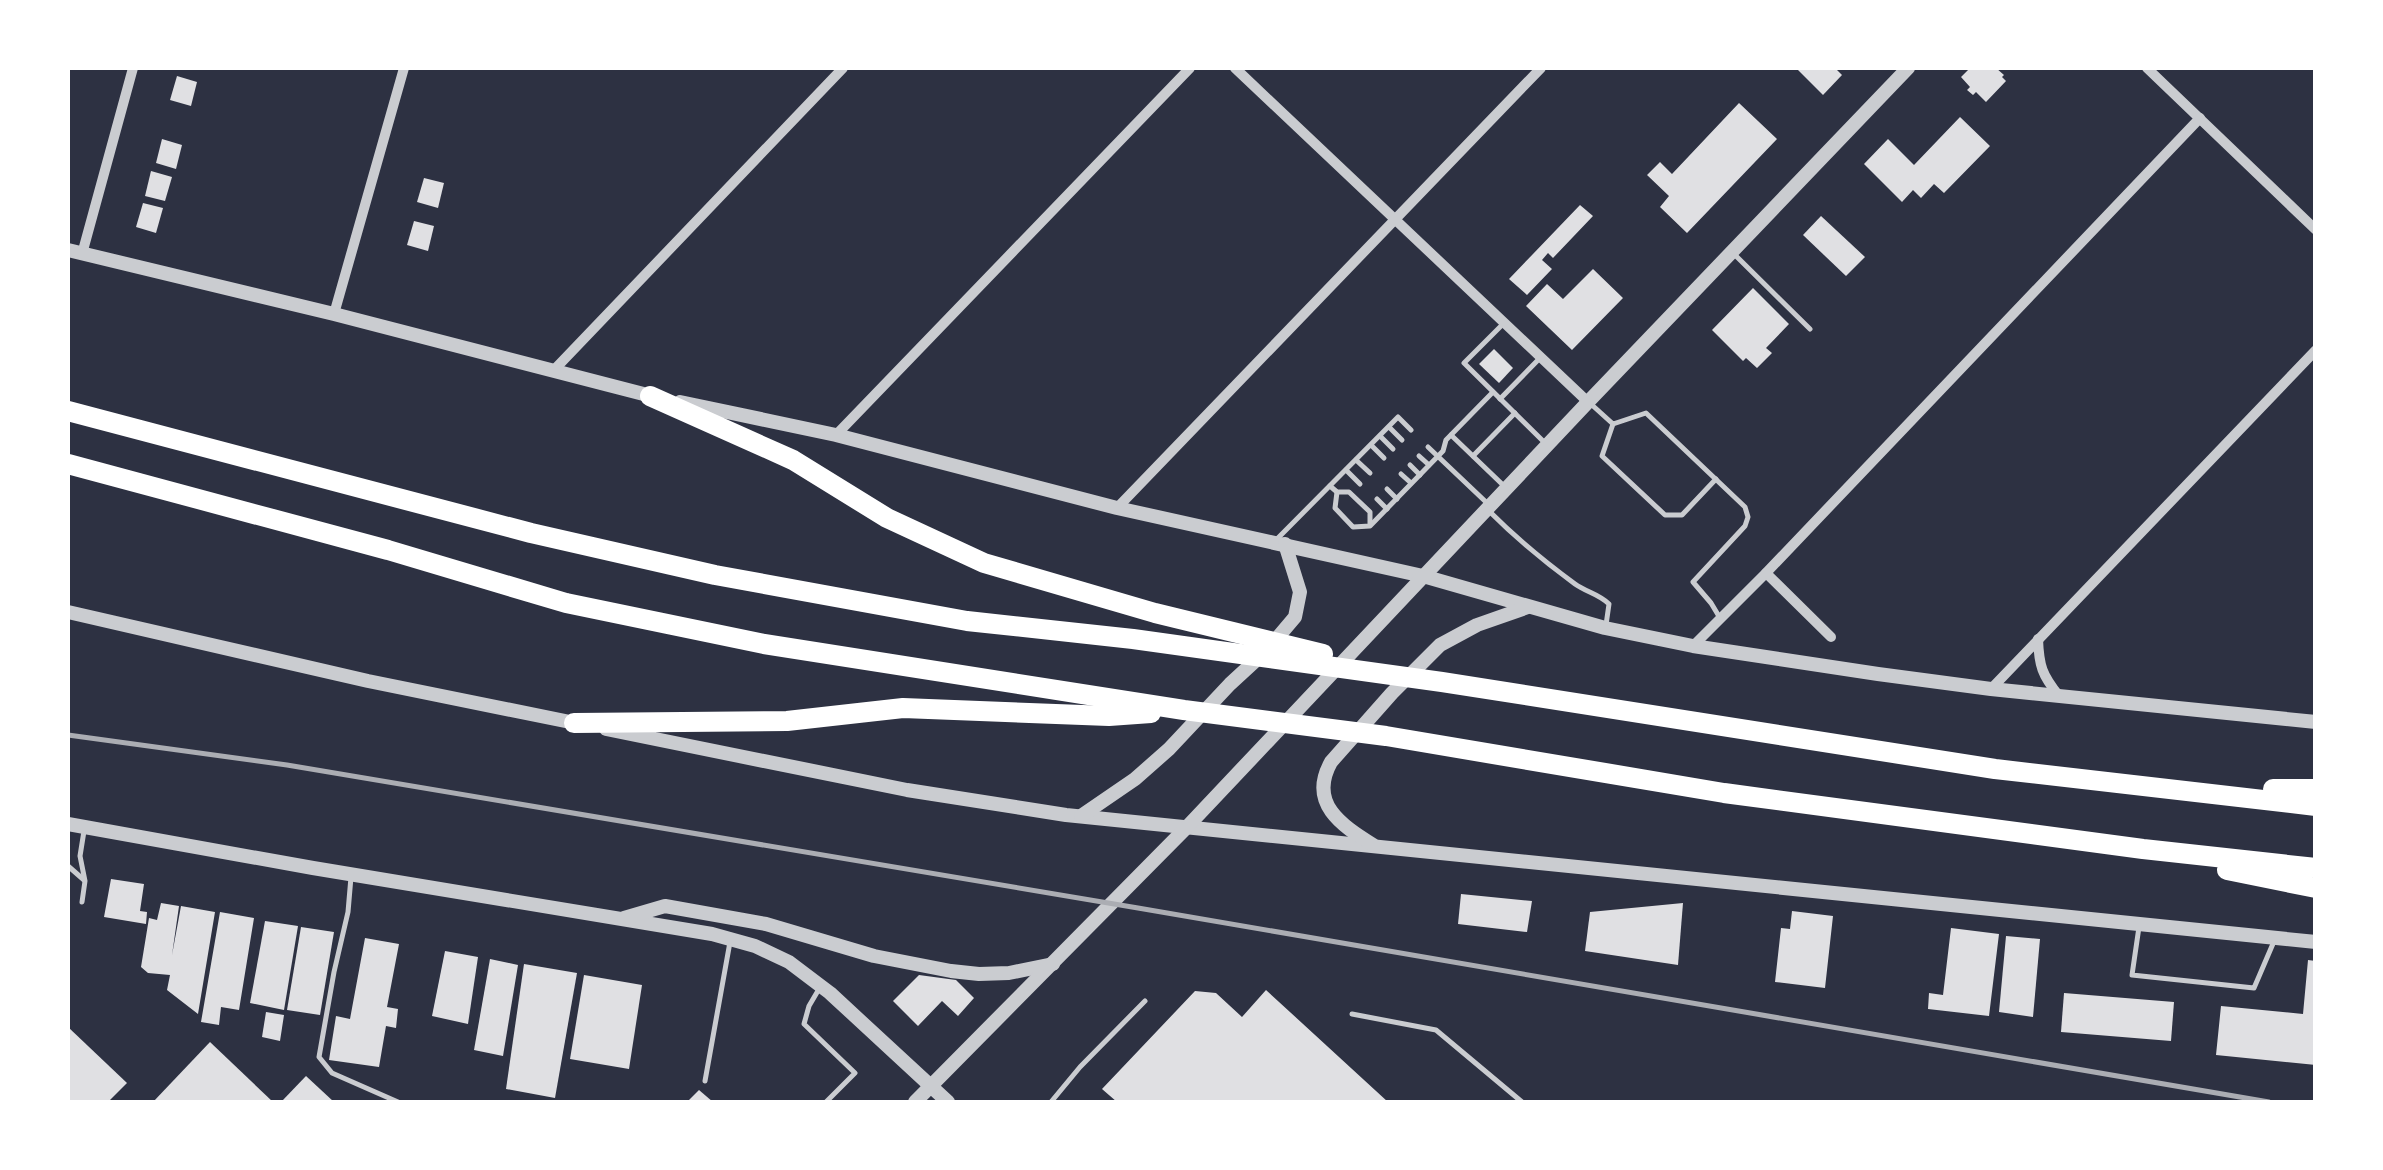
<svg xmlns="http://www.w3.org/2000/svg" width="2383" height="1170" viewBox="0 0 2383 1170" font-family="Overpass,sans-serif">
  <rect width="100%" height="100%" fill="#2d3142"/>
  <g fill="#e0e0e3">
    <path d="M1796,68h39l7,7 -19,20z"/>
    <path d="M1970,68h26l8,7 -2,2 4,4 -20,21 -10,-10 -3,3 -6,-5 3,-3 -9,-10z"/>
    <path d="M177,76l20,6 -6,24 -21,-6z"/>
    <path d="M1739,103l38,36 -90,94 -27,-26 9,-11 -22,-21 13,-13 12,12z"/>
    <path d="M1960,117l30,29 -46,47 -10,-9 -13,14 -8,-8 -11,12 -38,-38 24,-25 26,26z"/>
    <path d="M162,139l20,6 -6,24 -20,-6z"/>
    <path d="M151,171l21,6 -7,24 -20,-5z"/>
    <path d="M424,178l20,5 -6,25 -21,-6z"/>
    <path d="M143,203l20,5 -7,25 -20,-6z"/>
    <path d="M1580,205l13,11 -40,42 -5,-5 -6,7 10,9 -25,26 -18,-16z"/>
    <path d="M1821,216l44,41 -19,19 -43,-41z"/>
    <path d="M414,221l20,5 -6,25 -21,-6z"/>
    <path d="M1593,269l30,29 -51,52 -46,-44 21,-22 16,15z"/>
    <path d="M1753,288l36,36 -23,24 6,5 -15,15 -11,-10 -3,3 -31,-31z"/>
    <path d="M1494,349l19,19 -14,15 -20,-19z"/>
    <path d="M111,879l33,5 -4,27 7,1 -1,12 -42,-7z"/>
    <path d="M1461,894l71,7 -5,31 -69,-8z"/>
    <path d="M161,903l18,3 -7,49 9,-49 34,6 -17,102 -31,-24 3,-15 -22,-2 -7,-6 8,-49 8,2z"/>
    <path d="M1683,903l-5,62 -93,-14 5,-39z"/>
    <path d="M1792,911l41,5 -8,72 -50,-6 6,-54 9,1z"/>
    <path d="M220,912l34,6 -15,92 -18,-3 -2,18 -18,-3z"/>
    <path d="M265,921l33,5 -14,84 -34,-7z"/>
    <path d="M301,927l33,5 -14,83 -33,-5z"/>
    <path d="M1951,928l48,6 -10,82 -61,-7 1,-16 14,2z"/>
    <path d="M2006,936l34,3 -7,78 -34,-5z"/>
    <path d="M365,938l34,6 -12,63 11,2 -2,19 -10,-2 -7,41 -50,-7 7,-44 14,3z"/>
    <path d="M445,951l33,6 -10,67 -36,-8z"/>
    <path d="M490,959l28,6 -15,91 -29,-6z"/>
    <path d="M2308,960l8,1v104l-100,-10 5,-49 82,8z"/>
    <path d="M524,964l53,9 -22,125 -49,-9z"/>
    <path d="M584,975l58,10 -13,84 -59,-10z"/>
    <path d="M919,975l37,5 18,18 -16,18 -16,-15 -24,25 -25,-25z"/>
    <path d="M1266,990l122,112h-271l-15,-13 93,-98 21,2 26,24z"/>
    <path d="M2064,993l110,9 -3,39 -110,-9z"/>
    <path d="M266,1012l18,3 -4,26 -18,-4z"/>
    <path d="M68,1027l59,56 -19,19h-40z"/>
    <path d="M210,1042l63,60h-120z"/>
    <path d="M306,1076l28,26h-50l-2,-1z"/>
    <path d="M699,1090l14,12h-26z"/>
  </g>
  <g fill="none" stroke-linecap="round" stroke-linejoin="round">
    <g stroke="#caccd0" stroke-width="5">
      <path d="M1734,254l76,75"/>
      <path d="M1503,324l-39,39 81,80"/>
      <path d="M1500,399l40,-41"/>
      <path d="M1592,405l21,19 33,-11 99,94 3,10 -3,9 -52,56 18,21 9,15"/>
      <path d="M1613,424l-11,32 63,59h17l34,-36"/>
      <path d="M1389,427l13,13"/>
      <path d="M1451,435l52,50"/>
      <path d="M1380,436l13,13"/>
      <path d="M1371,445l13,13"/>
      <path d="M1428,447l59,56"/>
      <path d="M1419,456l10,9"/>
      <path d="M1473,456l42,-43"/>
      <path d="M1356,460l14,13"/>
      <path d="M1410,465l10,10"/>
      <path d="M1346,470l14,14"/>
      <path d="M1401,474l10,9"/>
      <path d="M1330,486l7,6h12l21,20v12"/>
      <path d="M1387,489l10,10"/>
      <path d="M1337,492l-2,16 18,19 17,-1 73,-75 3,-11 47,-48"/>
      <path d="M1377,499l10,10"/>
      <path d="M1489,511c27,27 56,51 86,73 11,8 24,10 34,20l-3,21"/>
      <path d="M1277,539l121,-122 13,13"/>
      <path d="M68,866l16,14"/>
      <path d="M351,877l-3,35 -14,60 -15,85 13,16 66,29"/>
      <path d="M82,902l3,-21 -5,-25 4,-25"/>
      <path d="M2139,927l-7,48 122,13 21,-49"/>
      <path d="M819,989l-10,17 -5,18 51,49 -29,29"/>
      <path d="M1352,1014l84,16 86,72"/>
      <path d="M705,1081l25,-139"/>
      <path d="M1051,1102l29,-35 65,-66"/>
    </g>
    <g stroke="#caccd0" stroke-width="10">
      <path d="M1235,68l353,334"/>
      <path d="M2147,68l169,162"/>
      <path d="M82,254l51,-186"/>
      <path d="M334,314l70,-246"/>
      <path d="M553,371l290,-303"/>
      <path d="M836,435l354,-367"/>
      <path d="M1117,508l424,-440"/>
      <path d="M1766,573l65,64"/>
      <path d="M2038,639c1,27 4,36 21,57"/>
      <path d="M1693,646l73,-73 434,-455"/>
      <path d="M1991,689l325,-339"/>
    </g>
    <g stroke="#caccd0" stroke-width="14">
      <path d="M68,250l266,64 325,84"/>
      <path d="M680,402l156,33 281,73 306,68 182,52 88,18 185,28 113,15 325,33"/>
      <path d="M68,612l300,69 212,43"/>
      <path d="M606,729l301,61 159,25 1250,127"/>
      <path d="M1081,816l54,-37 34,-30 61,-65 37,-34 28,-33 5,-25 -15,-48"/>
      <path d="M68,824l245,44 399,66 43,12 34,16 41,31 118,109"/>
      <path d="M1373,845c-32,-20 -65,-42 -42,-83l61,-69 48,-48 37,-20 51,-18"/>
      <path d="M624,918l41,-12 101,18 108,32 77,15 28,3 30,-1 44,-9"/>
      <path d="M915,1102l271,-274 402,-426 320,-334"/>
    </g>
    <g stroke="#fff" stroke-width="20">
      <path d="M650,396l143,64 94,58 97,45 171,50 168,41"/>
      <path d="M68,411l463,122 184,42 252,46 166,18 309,43 553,87 321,37"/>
      <path d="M68,464l320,86 178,53 198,41 420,66 202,26 338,57 419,56 173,19"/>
      <path d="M574,723l213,-2 116,-13 206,8 42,-3"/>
      <path d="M2273,789h43"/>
      <path d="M2227,870l89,18"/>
    </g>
    <path stroke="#abadb3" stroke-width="5" d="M68,735l219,30 851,143 1131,194"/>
  </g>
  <rect width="2383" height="1170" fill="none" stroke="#ffffff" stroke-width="140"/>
</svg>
